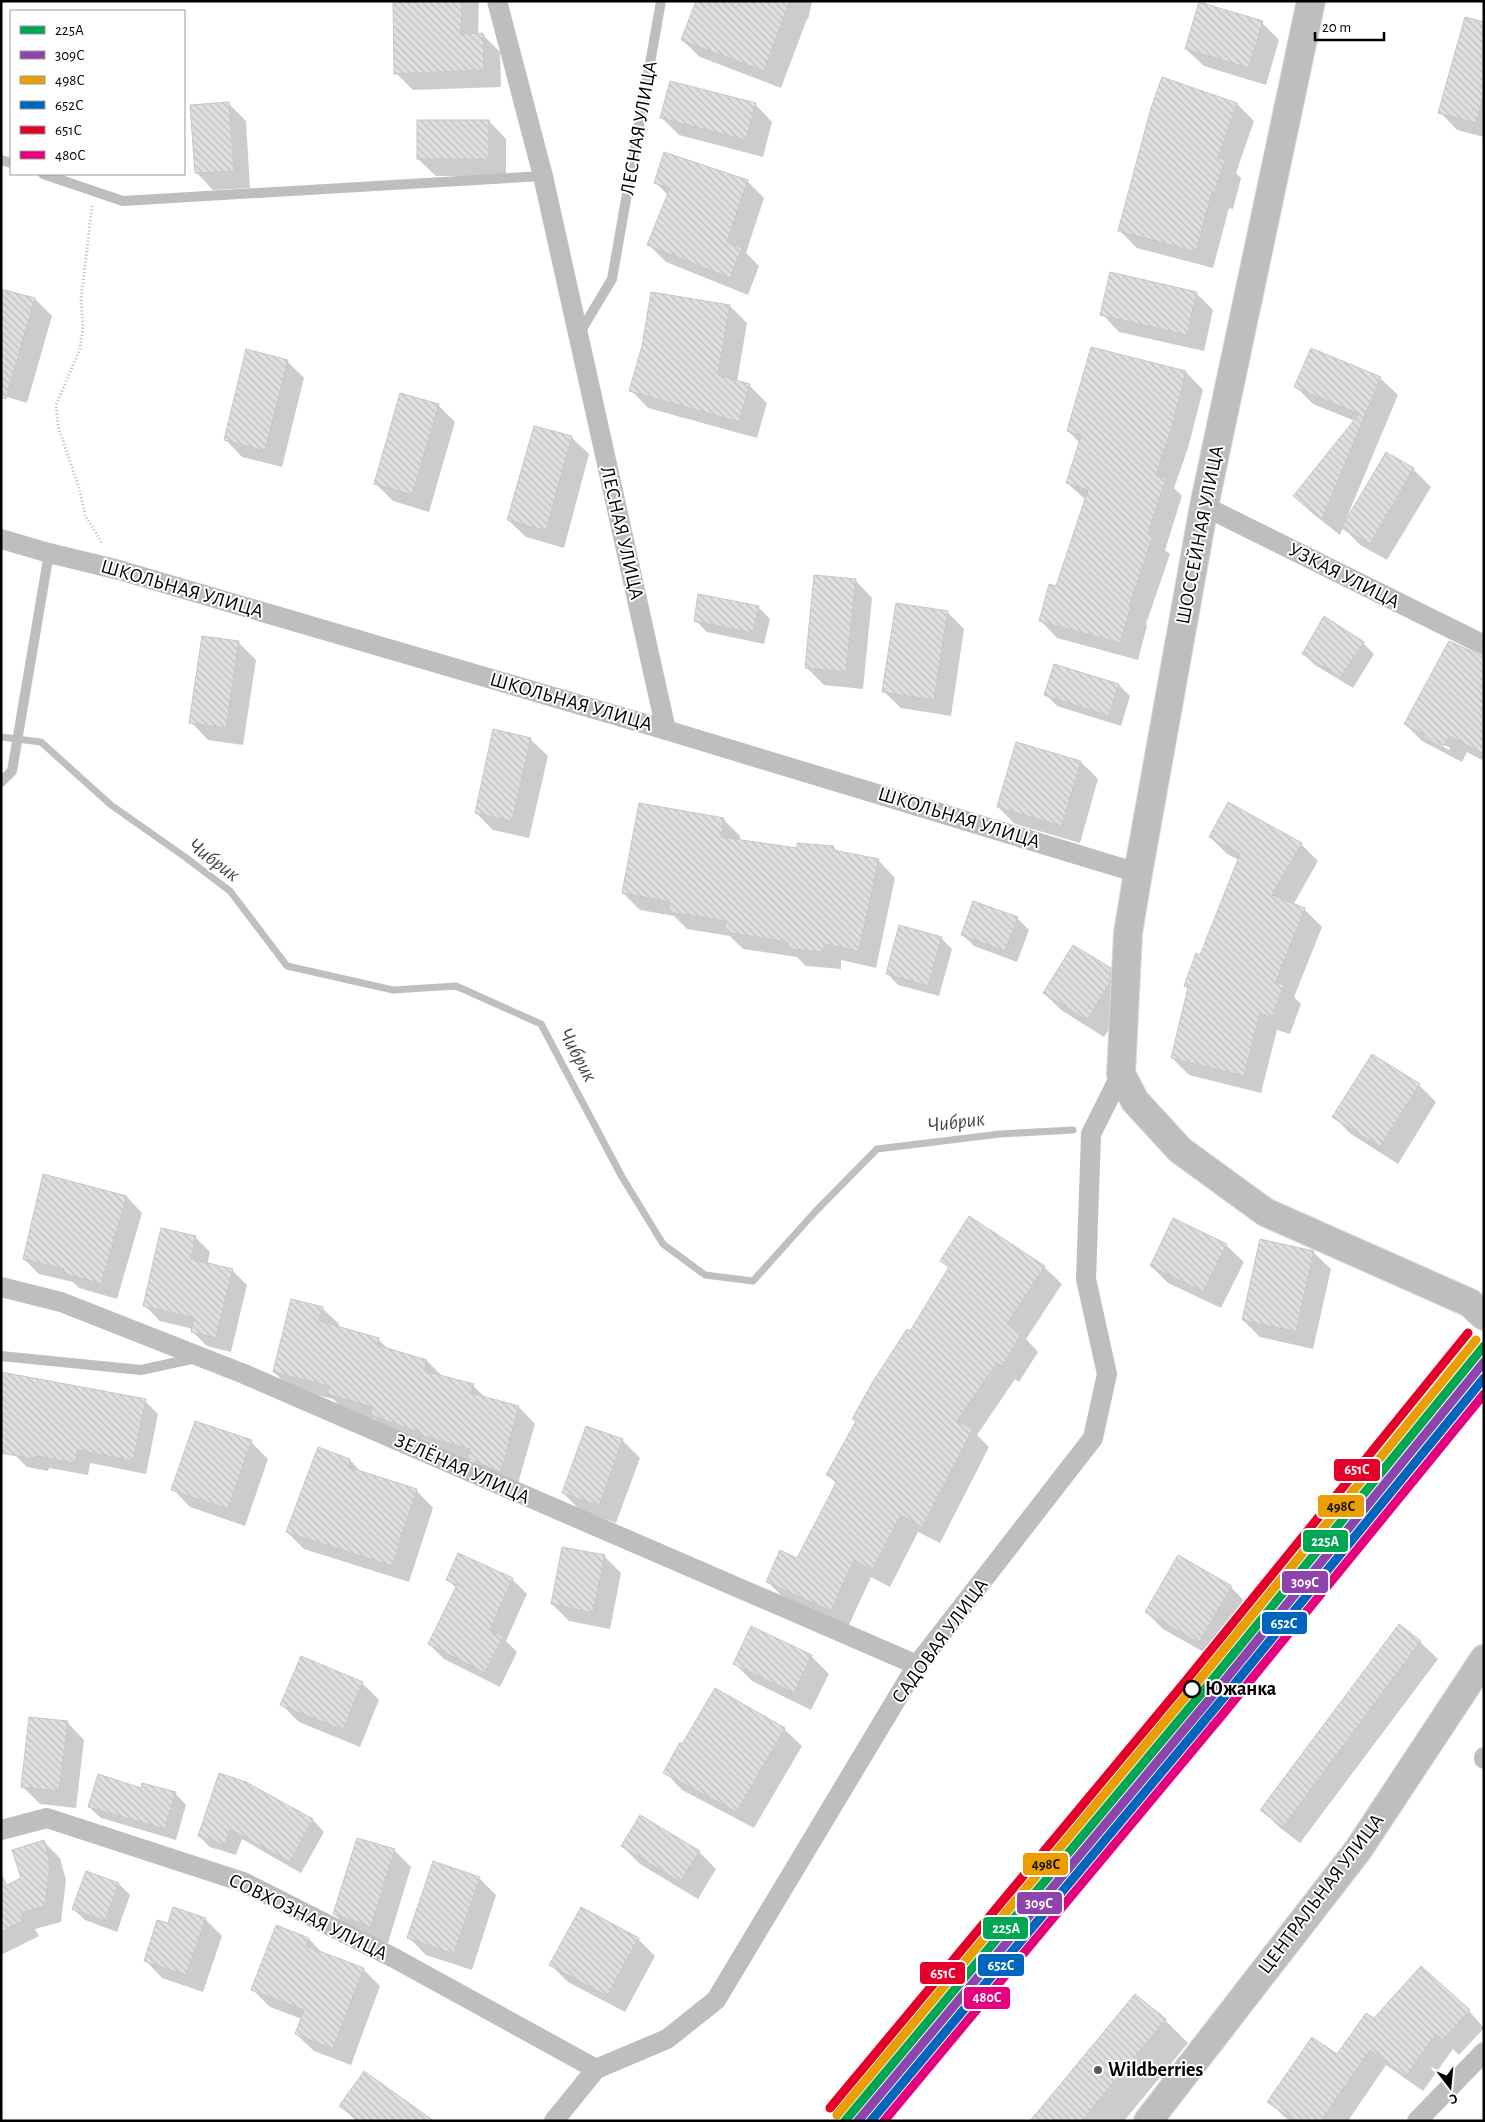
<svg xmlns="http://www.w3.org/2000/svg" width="1485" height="2122" viewBox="0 0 1485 2122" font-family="'Alegreya Sans',sans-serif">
  <defs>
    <pattern id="building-back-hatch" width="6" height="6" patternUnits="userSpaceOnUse" patternTransform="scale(1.25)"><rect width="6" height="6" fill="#dfdfdf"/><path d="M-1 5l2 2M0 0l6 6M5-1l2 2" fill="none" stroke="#bebebe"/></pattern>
  </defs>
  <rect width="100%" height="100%" fill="#fff"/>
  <g fill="#0003" fill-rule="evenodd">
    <path d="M395,1h84l-1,33h4l18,18 1,35 -88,3 -17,-17z"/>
    <path d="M700,1h112l-4,19 -1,-1 -26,69 -81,-31 -18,-17z"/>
    <path d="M1262,23l17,17 -13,45 -62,-19 -18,-17z"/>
    <path d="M1484,23v114l-27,-7 -17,-18z"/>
    <path d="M229,104l17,17 4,67 -37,2 -17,-18z"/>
    <path d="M755,104l17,18 -9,35 -84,-22 -18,-18z"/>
    <path d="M1237,104l17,17 -18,52 5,5 -8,31 -4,-1 -16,60 -76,-20 -17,-17z"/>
    <path d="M489,121l17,18v37h-70l-18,-17z"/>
    <path d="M747,181l17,17 -18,55 13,13 -11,29 -82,-33 -17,-17 20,-49 -13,-13z"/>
    <path d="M1,290l34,9 17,17 -25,87 -26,-8z"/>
    <path d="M652,293l78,13 17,17 -10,59 12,3 18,18 -10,35 -109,-30 -17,-18 12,-43z"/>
    <path d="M1196,293l17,17 -9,41 -85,-19 -17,-18z"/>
    <path d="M287,361l17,17 -22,89 -40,-10 -17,-18z"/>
    <path d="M1186,372l17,18 -15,58 -14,40 8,8 -17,54 5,4 -24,70 1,2 -9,34 -81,-22 -17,-18 17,-32 29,-88 -19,-17 13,-40 -12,-12z"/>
    <path d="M1380,378l18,17 -51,122 1,1 39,-65 26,16 18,18 -44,73 -27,-15 -17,-18 -3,8 -28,-22 -18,-17 61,-75 -42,-17 -17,-17z"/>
    <path d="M438,405l17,17 -26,90 -36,-11 -17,-17z"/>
    <path d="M571,437l18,17 -25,94 -38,-11 -18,-17z"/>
    <path d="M855,580l17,18 -9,91 -39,-4 -17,-17z"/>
    <path d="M758,607l12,12 -6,25 -57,-12 -11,-11z"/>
    <path d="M947,612l17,17 -13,87 -50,-8 -18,-17z"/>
    <path d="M238,642l18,18 -13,85 -35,-5 -17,-18z"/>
    <path d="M1363,643l11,11 -21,34 -38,-23 -11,-11z"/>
    <path d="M1484,658v103l-17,-9 -5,10 -40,-21 -17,-17zM1424,733l26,15 -1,2 -25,-14z"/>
    <path d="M1119,685l11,11 -9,30 -64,-20 -11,-11z"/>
    <path d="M530,739l18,17 -19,82 -36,-8 -17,-17z"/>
    <path d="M1017,743l64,19 17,17 -18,64 -65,-19 -17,-17z"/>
    <path d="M723,819l17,17v5l58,9 35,-3 5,5 40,8 17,18 -19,90 -35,-8v9l-35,-3 -9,-9 -54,-8 -13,-13 -43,-7 -13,-13 -34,-6 -17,-17z"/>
    <path d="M1210,837l91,7 17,17 -25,44 11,4 18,18 -28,70 7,7 -11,30 -13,-4 -16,63 -72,-18 -17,-17 17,-69 -4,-4 16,-29 38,-96 -12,-6z"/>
    <path d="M1017,918l12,12 -12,32 -43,-16 -12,-12z"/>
    <path d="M941,938l11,11 -13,47 -41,-11 -11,-12z"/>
    <path d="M1110,969l17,17v15l-23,36 -43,-27 -17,-17z"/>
    <path d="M1419,1085l17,17 -38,62 -47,-30 -17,-17z"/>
    <path d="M44,1175l83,22 15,16 -25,86 -38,-11 -6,-6 -34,-8 -15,-15z"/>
    <path d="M195,1237l15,15 -3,13 25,5 15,15 -16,67 -24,-6 -15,-15 1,-2 -33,-8 -15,-15z"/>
    <path d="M1226,1245l18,17 -23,46 -53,-25 -17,-17z"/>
    <path d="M1313,1252l18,17 -18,80 -53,-12 -17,-17z"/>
    <path d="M941,1261l103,6 18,17 -36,55 12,13 -19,30 -4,-3 -38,56 12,12 -49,96 -22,-11 -28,55 -19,-10 -23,50 -63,-28 -18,-18 31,-22 39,-75 -9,-9 29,-53 -3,-3 57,-86 39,-64z"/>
    <path d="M322,1308l17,16 -1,4 40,11 11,11 38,11 17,17 29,8 13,12 33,9 16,17 -18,63 -32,-13 -12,-13 -37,-10 -49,-20 -12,-12 -30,-9 -12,-11 -43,-11 -16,-16z"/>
    <path d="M145,1401l13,13 -12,60 -56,-11 -2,12 -39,-7 -1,3 -21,-4 -13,-13z"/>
    <path d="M622,1440l18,18 -24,65 -36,-13 -17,-17z"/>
    <path d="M251,1442l17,17 -23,67 -55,-19 -17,-18z"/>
    <path d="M318,1449l32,11 12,13 54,17 17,18 -24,74 -105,-33 -17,-17z"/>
    <path d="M604,1556l17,17 -11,56 -41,-8 -17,-17z"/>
    <path d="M512,1579l15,15 -21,47 11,11 -17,35 -56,-28 -15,-15 28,-55 -9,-9z"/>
    <path d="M1231,1587l17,18 -32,54 -53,-30 -17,-17z"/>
    <path d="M1399,1626l21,16 18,17 -138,184 -21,-16 -17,-17z"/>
    <path d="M752,1628l59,28 18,18 -18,36 -59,-29 -18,-18z"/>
    <path d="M362,1683l17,17 -19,47 -61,-25 -17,-17z"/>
    <path d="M67,1722l17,18 -8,68 -36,-4 -18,-18z"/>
    <path d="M784,1729l18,17 -48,82 -72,-38 -17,-18 18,-27z"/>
    <path d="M245,1783l68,37 11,12 -23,41 -59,-34 -6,16 -26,-8 -11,-11z"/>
    <path d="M142,1789l33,4 11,12 -10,35 -75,-22 -12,-11z"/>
    <path d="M44,1842l16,16 6,22 -5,42 -26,7 4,7 -38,19v-65l21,-11z"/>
    <path d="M622,1846l77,6 17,17 -18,30 -58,-35z"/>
    <path d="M394,1850l17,17 -23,76 -36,-12 -18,-17z"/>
    <path d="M87,1872l32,12 11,11 -13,37 -32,-12 -12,-11z"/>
    <path d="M479,1878l17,17 -24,75 -46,-15 -17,-17z"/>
    <path d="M205,1919l17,17 -19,56 -41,-14 -17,-18 23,-35z"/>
    <path d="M277,1927l32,12 15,16 39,14 17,17 -29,79 -37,-14 -18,-17 6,-15 -32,-12 -17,-17z"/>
    <path d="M638,1939l17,17 -30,56 -57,-30 -17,-17z"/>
    <path d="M1136,1995l29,25 23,23 -64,78h-92z"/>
    <path d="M1469,2011l15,17 -25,27 -6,-6 -30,42 -37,-26 -38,56h-59l-20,-19 68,-46 37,-36z"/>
    <path d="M341,2105l88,16h-73z"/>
  </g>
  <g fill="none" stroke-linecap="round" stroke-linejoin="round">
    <path stroke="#bfbfbf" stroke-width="7" d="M1,737l40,5 70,63 74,52 45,34 57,75 106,24 63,-4 85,38 81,153 41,67 42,31 48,6 62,-69 62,-63 123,-15 73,-4"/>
  </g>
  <g fill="url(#building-back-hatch)" stroke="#c7c7c7">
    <path d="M393,1h69l-1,33 22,-1 1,37 -90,4z"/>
    <path d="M696,1h94l-26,70 -83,-31z"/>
    <path d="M1199,2l64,19 -14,47 -64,-19z"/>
    <path d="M1465,17l19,5v73l-8,28 -38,-10z"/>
    <path d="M1162,77l75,26 -19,55 7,2 -10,33 -3,-1 -16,60 -78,-21 33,-123z"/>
    <path d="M670,81l86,22 -10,37 -86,-22z"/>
    <path d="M229,102l5,69 -39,2 -5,-68z"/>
    <rect x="417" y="120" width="72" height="39"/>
    <path d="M664,152l84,28 -21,62 15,6 -12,30 -83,-33 23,-57 -16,-5z"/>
    <path d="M1110,272l87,20 -10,43 -87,-20z"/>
    <path d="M1,289l34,9 -29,101 -5,-1z"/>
    <path d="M651,292l79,13 -12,70 32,9 -11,38 -110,-31 13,-45z"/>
    <path d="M1091,347l95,24 -15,60 -15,44 10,3 -18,56 5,2 -24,71h2l-11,36 -81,-22 10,-37 7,2 32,-96 -22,-7 15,-47 -14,-5z"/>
    <path d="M1311,348l70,29 -59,142 -29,-23 66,-82 -65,-27z"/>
    <path d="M246,349l42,11 -23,91 -41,-11z"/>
    <path d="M400,393l39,11 -27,91 -38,-11z"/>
    <path d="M534,426l38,10 -26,95 -39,-11z"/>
    <path d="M1386,452l28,16 -44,76 -29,-16z"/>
    <path d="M814,575l42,4 -10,93 -41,-4z"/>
    <path d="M698,594l61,12 -6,27 -59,-12z"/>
    <path d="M896,603l52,8 -14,89 -52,-8z"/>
    <path d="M1324,616l40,26 -23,35 -39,-23z"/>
    <path d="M202,636l37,5 -13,87 -37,-5z"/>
    <path d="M1449,641l35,16v97l-35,-18 -5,10 -40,-22z"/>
    <path d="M1054,664l65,20 -10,32 -65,-21z"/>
    <path d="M493,729l38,9 -19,83 -37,-8z"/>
    <path d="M1016,742l65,19 -19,65 -65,-19z"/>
    <path d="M1228,802l74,41 -30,52 33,13 -29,74 8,3 -12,33 -12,-5 -16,63 -73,-18 17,-71 -4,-1 12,-33 4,2 40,-101 -31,-17z"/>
    <path d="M639,803l85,15 -3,19 76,11v-5l37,3 -1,4 46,9 -20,92 -35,-7v8l-36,-3v-7l-64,-10 2,-11 -58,-9 2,-10 -48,-9z"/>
    <path d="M973,901l45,16 -13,34 -44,-16z"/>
    <path d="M899,925l43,12 -14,49 -42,-12z"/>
    <path d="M1073,945l38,23 -1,15 -23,37 -44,-27z"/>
    <path d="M1372,1054l48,30 -40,63 -48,-30z"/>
    <path d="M43,1174l84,22 -26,88 -38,-11 1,-4 -41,-10z"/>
    <path d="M969,1216l76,50 -38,58 15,9 -20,33 -5,-3 -40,58 16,8 -51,98 -21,-12 -29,55 -18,-10 -23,51 -65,-29 14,-32 17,8 40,-77 -11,-6 30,-54 -4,-2 20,-36 35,-54 3,2 39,-64 -9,-6z"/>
    <path d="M1173,1218l54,26 -24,48 -53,-26z"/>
    <path d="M161,1228l35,8 -5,23 42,10 -17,69 -25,-6 3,-14 -51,-12z"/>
    <path d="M1260,1239l54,12 -18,81 -54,-12z"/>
    <path d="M291,1299l32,8 -4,14 60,17 -2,7 50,15 -3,11 50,13 -3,9 48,13 -18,66 -34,-14 3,-9 -51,-14v-3l-49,-17 2,-8 -45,-13 2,-8 -56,-14z"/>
    <path d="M1,1372l145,27 -13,62 -55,-11 -3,13 -39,-7 -1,3 -34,-6z"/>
    <path d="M195,1421l57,19 -24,69 -57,-19z"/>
    <path d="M586,1426l37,13 -24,67 -37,-13z"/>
    <path d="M318,1447l32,12 -2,8 69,22 -25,77 -106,-34z"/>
    <path d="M562,1547l43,8 -12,58 -42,-9z"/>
    <path d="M458,1553l55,25 -23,52 13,7 -18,36 -57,-29 29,-59 -11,-5z"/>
    <path d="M1178,1555l54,31 -33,57 -54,-31z"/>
    <path d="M1399,1624l22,17 -138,186 -23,-17z"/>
    <path d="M751,1626l61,29 -18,38 -61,-29z"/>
    <path d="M301,1656l62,26 -20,48 -63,-25z"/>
    <path d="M715,1688l70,40 -48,84 -74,-39 17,-31 2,2z"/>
    <path d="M29,1717l39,4 -9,70 -38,-4z"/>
    <path d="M219,1773l27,9 67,37 -23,43 -60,-33 -5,16 -27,-9z"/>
    <path d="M98,1774l43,14 1,-5 34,9 -11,37 -77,-22z"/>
    <path d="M640,1815l60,36 -20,31 -59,-36z"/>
    <path d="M357,1838l38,11 -24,78 -38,-13z"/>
    <path d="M44,1840l6,23 -5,43 -24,7 3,7 -23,12v-58l6,11 14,-7 -9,-28z"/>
    <path d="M433,1861l47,16 -26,77 -47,-16z"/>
    <path d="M86,1871l33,12 -14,38 -33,-12z"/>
    <path d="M173,1907l33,11 -20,57 -42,-14 13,-41 11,3z"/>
    <path d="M581,1907l58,31 -32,58 -58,-31z"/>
    <path d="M276,1925l33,13 -3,8 58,22 -31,81 -38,-15 9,-24 -53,-20z"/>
    <path d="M1421,1966l49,44 -27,30 -7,-6 -30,42 -36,-26 -49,71h-26l-28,-19 45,-65 25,17 29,-41 8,5z"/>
    <path d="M1135,1994l31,25 -84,102h-52z"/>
    <path d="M364,2071l70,50h-74l-21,-15z"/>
  </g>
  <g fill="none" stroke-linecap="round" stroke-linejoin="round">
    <defs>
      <g id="primary">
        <path d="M1311,1l-107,505 -66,367 -10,60 -7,141 14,27 45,49 85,62 205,91 14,13"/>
        <path d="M1148,2121l210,-271 126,-191"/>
      </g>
    </defs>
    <use href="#primary" stroke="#dbdbdb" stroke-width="30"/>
    <path stroke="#b9b9b9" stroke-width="3" stroke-dasharray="1 2.5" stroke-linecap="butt" d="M92,206l-11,94 2,27 -3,22 -24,56 2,21 22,65 5,24 17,28"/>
    <g stroke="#bebebe" stroke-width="10">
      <path d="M1,160l10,3"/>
      <path d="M43,174l80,27 420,-25"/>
      <path d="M579,334l33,-55 49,-278"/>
      <path d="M1,782l11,-11 37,-218"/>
      <path d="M1,1356l140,14 55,-12"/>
    </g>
    <g stroke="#bebebe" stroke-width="20">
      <path d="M497,1l46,175 123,554"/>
      <path d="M1204,506l280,139"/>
      <path d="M1,539l48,14 70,17 547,160 472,143"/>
      <path d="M1,1287l60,15 183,72 673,291"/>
      <path d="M1484,1757v2"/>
      <path d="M1,1830l46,-12 196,64 153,77 200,110"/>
      <path d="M554,2121l42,-52 71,-30 49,-39 201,-335 176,-227 14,-64 -21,-95 5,-145 30,-60"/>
      <path d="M1417,2121l67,-69"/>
    </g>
    <use href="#primary" stroke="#bebebe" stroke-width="28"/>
    <defs>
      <path id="rail-1" d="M845,2121l355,-426 284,-349"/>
      <path id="rail-2" d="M858,2121l350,-420 276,-339"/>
      <path id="rail-3" d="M837,2115l355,-426 284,-349"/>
      <path id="rail-4" d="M871,2121l344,-413 269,-330"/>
      <path id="rail-5" d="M830,2108l355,-426 283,-349"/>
      <path id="rail-6" d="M884,2121l339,-407 261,-320"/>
    </defs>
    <use href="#rail-1" stroke="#fff" stroke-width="12"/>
    <use href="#rail-2" stroke="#fff" stroke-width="12"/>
    <use href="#rail-3" stroke="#fff" stroke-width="12"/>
    <use href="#rail-4" stroke="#fff" stroke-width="12"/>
    <use href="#rail-5" stroke="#fff" stroke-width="12"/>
    <use href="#rail-6" stroke="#fff" stroke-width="12"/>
    <use href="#rail-1" stroke="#00a651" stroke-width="9"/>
    <use href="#rail-2" stroke="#8e44ad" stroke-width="9"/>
    <use href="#rail-3" stroke="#eb9e00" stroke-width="9"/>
    <use href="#rail-4" stroke="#0065bd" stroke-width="9"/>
    <use href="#rail-5" stroke="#e4002b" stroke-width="9"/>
    <use href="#rail-6" stroke="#e5007d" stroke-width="9"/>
  </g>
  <circle fill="#fff" stroke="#000" stroke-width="2.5" cx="1192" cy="1689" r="8"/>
  <circle fill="#595959" stroke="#fff" stroke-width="2" cx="1098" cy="2070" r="5"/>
  <g text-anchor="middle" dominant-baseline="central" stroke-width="4" stroke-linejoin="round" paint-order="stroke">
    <g font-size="20" fill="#000" stroke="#fff">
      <text transform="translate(639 128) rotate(-80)">ЛЕСНАЯ УЛИЦА</text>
      <text transform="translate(622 533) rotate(77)">ЛЕСНАЯ УЛИЦА</text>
      <text transform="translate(1200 535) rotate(-79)">ШОССЕЙНАЯ УЛИЦА</text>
      <text transform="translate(1344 576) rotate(27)">УЗКАЯ УЛИЦА</text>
      <text transform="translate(182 589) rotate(16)">ШКОЛЬНАЯ УЛИЦА</text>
      <text transform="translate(571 702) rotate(16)">ШКОЛЬНАЯ УЛИЦА</text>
      <text transform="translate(959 818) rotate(17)">ШКОЛЬНАЯ УЛИЦА</text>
      <text transform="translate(462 1469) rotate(24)">ЗЕЛЁНАЯ УЛИЦА</text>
      <text transform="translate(940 1641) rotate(-54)">САДОВАЯ УЛИЦА</text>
      <text transform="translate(1321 1894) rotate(-53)">ЦЕНТРАЛЬНАЯ УЛИЦА</text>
      <text transform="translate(308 1917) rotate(26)">СОВХОЗНАЯ УЛИЦА</text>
    </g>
    <g font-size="20" font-weight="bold" fill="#000" stroke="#fff" text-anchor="start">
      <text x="1205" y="1689">Южанка</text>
    </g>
    <g font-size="20" font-weight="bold" fill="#000" stroke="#fff" text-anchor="start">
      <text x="1108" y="2070">Wildberries</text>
    </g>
    <g font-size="21" font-style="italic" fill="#444" stroke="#fff">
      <text transform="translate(214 860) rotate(37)">Чибрик</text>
      <text transform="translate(578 1055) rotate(62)">Чибрик</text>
      <text transform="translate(956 1122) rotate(-7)">Чибрик</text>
    </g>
  </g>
  <g stroke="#fff" stroke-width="2">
    <rect x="1333" y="1458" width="48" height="24" rx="5" fill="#e4002b"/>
    <rect x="1317" y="1494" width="48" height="24" rx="5" fill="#eb9e00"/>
    <rect x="1302" y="1529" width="47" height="24" rx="5" fill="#00a651"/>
    <rect x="1281" y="1570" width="48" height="24" rx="5" fill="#8e44ad"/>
    <rect x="1261" y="1611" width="47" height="24" rx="5" fill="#0065bd"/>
    <rect x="1022" y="1852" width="47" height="24" rx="5" fill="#eb9e00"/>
    <rect x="1016" y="1891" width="47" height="24" rx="5" fill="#8e44ad"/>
    <rect x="982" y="1916" width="47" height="24" rx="5" fill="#00a651"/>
    <rect x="977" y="1953" width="48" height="24" rx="5" fill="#0065bd"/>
    <rect x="919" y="1961" width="47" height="24" rx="5" fill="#e4002b"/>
    <rect x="963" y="1986" width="48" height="24" rx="5" fill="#e5007d"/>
  </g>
  <g font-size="14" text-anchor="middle" font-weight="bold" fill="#fff">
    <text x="1357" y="1474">651С</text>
    <text x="1325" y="1546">225А</text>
    <text x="1305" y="1587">309С</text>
    <text x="1284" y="1628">652С</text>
    <text x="1039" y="1908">309С</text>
    <text x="1006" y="1933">225А</text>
    <text x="1001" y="1970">652С</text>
    <text x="943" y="1978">651С</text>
    <text x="987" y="2002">480С</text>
  </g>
  <g font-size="14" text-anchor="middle" font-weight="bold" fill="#111">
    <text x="1341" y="1511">498С</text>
    <text x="1046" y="1869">498С</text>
  </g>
  <rect width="1485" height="2122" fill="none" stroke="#000000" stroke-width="5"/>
  <rect x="10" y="10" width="175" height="165" fill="#ffffff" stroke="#999999"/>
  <rect x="20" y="26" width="25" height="8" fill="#00a651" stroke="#999999"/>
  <text x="55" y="35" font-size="15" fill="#000000">225А</text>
  <rect x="20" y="51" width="25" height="8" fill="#8e44ad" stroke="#999999"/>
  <text x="55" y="60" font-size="15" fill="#000000">309С</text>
  <rect x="20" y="76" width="25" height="8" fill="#eb9e00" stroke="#999999"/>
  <text x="55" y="85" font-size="15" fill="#000000">498С</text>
  <rect x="20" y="101" width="25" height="8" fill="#0065bd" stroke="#999999"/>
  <text x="55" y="110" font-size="15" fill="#000000">652С</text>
  <rect x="20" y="126" width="25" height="8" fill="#e4002b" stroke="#999999"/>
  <text x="55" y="135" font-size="15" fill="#000000">651С</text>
  <rect x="20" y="151" width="25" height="8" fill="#e5007d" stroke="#999999"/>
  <text x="55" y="160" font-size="15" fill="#000000">480С</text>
  <g transform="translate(1450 2087) rotate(164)" stroke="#ffffff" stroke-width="4" paint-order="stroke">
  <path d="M0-4L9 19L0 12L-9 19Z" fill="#000000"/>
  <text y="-8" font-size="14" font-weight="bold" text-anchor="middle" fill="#000000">С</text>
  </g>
  <path d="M1315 32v8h69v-8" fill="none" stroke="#000000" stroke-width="2.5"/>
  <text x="1322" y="32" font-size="15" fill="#000000" stroke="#ffffff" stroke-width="4" paint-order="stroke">20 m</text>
</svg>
